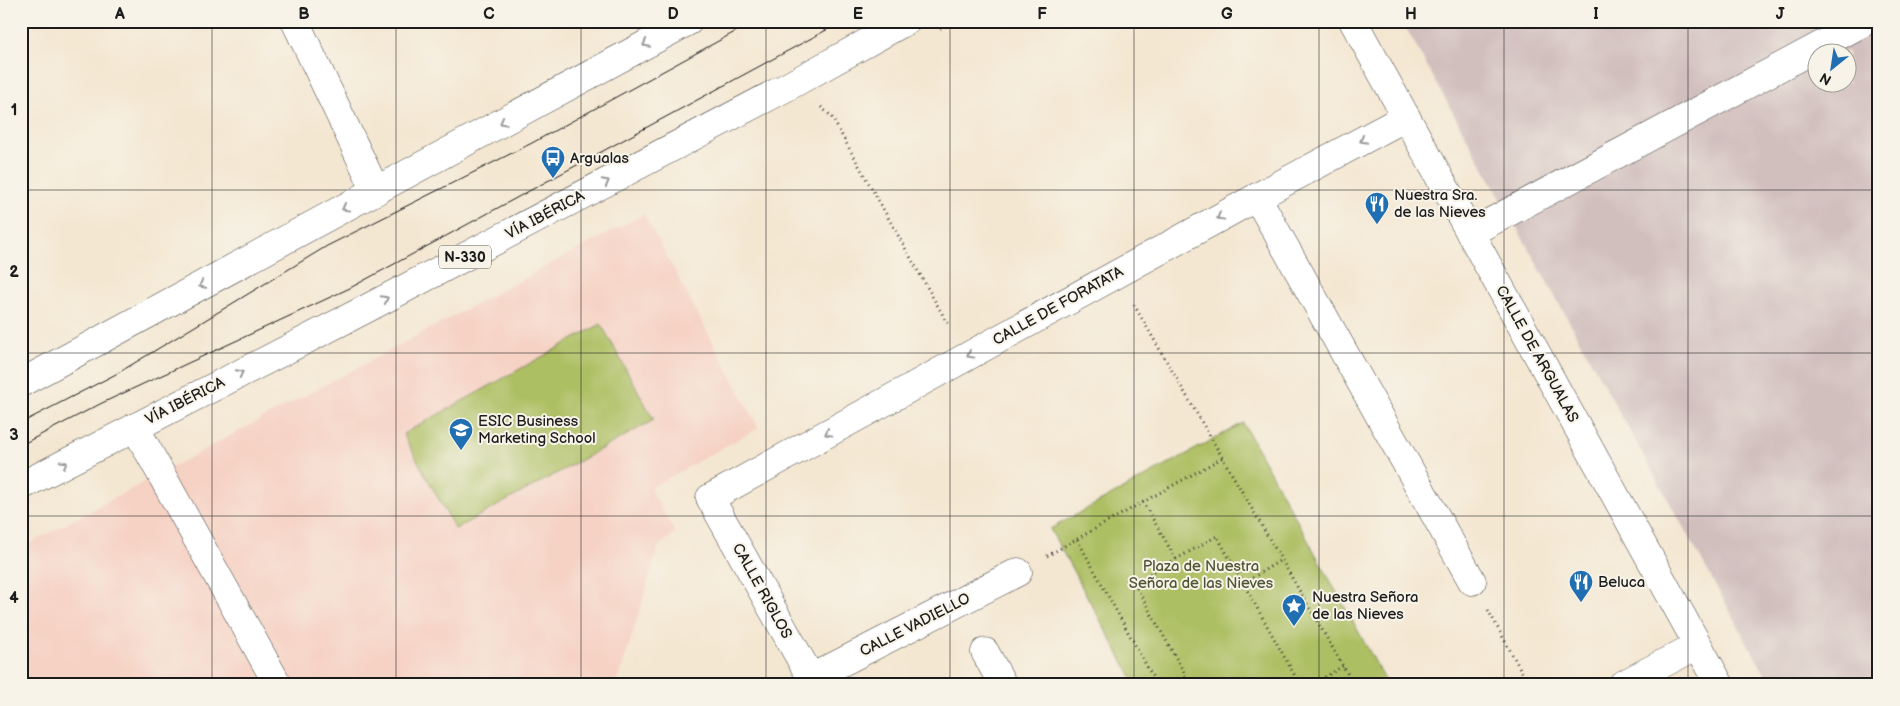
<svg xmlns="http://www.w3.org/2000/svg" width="1900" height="706" viewBox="0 0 1900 706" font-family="'Balsamiq Sans',sans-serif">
  <rect width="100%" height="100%" fill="#f7f3e8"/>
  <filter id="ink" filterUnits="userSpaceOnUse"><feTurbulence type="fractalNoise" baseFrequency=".02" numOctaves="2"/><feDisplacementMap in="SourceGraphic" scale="10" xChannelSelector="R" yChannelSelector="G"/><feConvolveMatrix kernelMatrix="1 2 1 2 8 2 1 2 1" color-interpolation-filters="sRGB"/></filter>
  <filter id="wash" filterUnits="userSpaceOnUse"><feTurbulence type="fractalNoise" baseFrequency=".0096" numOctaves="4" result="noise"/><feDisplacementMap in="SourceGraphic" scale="20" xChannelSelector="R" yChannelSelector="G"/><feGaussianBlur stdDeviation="1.12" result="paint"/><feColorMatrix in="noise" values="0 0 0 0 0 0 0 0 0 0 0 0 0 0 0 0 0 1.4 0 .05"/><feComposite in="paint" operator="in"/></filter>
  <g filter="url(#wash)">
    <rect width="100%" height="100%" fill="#f4e7d2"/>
    <path fill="#f6d2c4" d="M644,214l115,214 -109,60 25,45 -16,13 -42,139h-596v-137z"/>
    <path fill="#d1bfbe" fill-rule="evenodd" d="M1402,21h477v664h-108zM1818,52h30v30h-30z"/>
    <g fill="#adbf63" stroke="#646e40">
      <path d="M601,324l53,96 -199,109 -52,-95z"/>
      <path d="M1243,423l145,262h-252l-86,-156z"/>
    </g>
  </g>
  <g filter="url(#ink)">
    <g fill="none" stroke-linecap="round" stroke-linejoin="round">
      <defs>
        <g id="minor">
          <path d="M295,21l81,170"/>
          <path d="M1353,21l367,664"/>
          <path d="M1257,197l215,384"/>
          <path d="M1470,233l396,-212"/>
          <path d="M135,427l143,258"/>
          <path d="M985,652l18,33"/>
          <path d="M811,678l207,-106"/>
          <path d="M815,685l-105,-187 547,-301 149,-80"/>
          <path d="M1622,685l76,-40"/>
        </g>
        <g id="highway">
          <path d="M21,383l668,-362"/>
          <path d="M21,486l341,-175 425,-224 119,-66"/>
        </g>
      </defs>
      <use href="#minor" stroke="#3c3a37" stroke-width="29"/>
      <use href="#highway" stroke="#3c3a37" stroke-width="29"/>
      <g stroke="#3c3a37" stroke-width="3" stroke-dasharray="1 4" stroke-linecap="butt">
        <path d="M940,29l14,-8"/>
        <path d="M821,107l10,9 118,210"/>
        <path d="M1134,305l220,380"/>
        <path d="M1143,502l33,57"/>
        <path d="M1077,539l145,-81"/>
        <path d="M1047,556l30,-17 80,146"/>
        <path d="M1244,583l37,-23"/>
        <path d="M1488,610l41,75"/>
        <path d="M1191,685l-57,-102 83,-47 83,149"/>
        <path d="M1312,685l31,-19"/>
      </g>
      <use href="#minor" stroke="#fff" stroke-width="28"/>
      <use href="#highway" stroke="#fff" stroke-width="28"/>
      <g stroke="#1c1c1c" stroke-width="1">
        <path d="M21,423l97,-50 209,-127 205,-103 223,-122"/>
        <path d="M21,445l81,-42 248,-115 493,-267"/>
      </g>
    </g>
    <defs><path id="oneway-chevron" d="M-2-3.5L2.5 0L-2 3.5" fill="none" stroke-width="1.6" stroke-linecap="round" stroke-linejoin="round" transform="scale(1.25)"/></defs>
    <g stroke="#999">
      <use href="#oneway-chevron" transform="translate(646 44) rotate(152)"/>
      <use href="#oneway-chevron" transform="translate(503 122) rotate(152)"/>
      <use href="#oneway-chevron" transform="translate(1363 140) rotate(152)"/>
      <use href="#oneway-chevron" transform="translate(606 182) rotate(-28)"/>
      <use href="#oneway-chevron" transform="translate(345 208) rotate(151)"/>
      <use href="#oneway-chevron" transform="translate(1220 217) rotate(151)"/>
      <use href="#oneway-chevron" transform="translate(202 285) rotate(152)"/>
      <use href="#oneway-chevron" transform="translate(385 299) rotate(-28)"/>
      <use href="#oneway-chevron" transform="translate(970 355) rotate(151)"/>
      <use href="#oneway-chevron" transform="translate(240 373) rotate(-27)"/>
      <use href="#oneway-chevron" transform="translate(828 433) rotate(151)"/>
      <use href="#oneway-chevron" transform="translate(64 464) rotate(-28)"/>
    </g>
  </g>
  <path fill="none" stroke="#1c1c1c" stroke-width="1" stroke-opacity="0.55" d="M212,21v664M396,21v664M581,21v664M766,21v664M950,21v664M1134,21v664M1319,21v664M1504,21v664M1688,21v664M21,190h1858M21,353h1858M21,516h1858"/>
  <defs>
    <symbol id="bus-pin" viewBox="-11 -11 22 30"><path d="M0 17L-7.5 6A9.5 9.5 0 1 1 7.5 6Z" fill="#1f6fb2" stroke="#f7f3e8"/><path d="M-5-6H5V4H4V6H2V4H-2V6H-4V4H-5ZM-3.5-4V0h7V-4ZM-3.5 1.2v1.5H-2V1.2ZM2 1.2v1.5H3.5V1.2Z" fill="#fff"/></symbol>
    <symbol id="restaurant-pin" viewBox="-11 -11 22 30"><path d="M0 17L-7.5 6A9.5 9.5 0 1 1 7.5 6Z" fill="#1f6fb2" stroke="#f7f3e8"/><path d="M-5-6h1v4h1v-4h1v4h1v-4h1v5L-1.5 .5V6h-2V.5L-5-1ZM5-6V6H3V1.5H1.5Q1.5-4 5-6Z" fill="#fff"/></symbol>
    <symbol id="university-pin" viewBox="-11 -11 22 30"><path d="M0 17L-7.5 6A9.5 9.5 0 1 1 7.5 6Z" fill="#1f6fb2" stroke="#f7f3e8"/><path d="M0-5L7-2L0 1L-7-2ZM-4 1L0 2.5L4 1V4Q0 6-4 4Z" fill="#fff"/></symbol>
    <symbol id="sight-pin" viewBox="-11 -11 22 30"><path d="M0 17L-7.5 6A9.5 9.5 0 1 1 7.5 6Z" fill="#1f6fb2" stroke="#f7f3e8"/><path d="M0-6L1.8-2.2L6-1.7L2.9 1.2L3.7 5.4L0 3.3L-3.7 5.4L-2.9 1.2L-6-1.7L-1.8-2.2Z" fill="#fff"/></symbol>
  </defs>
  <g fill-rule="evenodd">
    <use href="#bus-pin" x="539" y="144" width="28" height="38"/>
    <use href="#restaurant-pin" x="1363" y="190" width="28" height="38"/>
    <use href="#university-pin" x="447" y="416" width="28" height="38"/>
    <use href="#restaurant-pin" x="1567" y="568" width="28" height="38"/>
    <use href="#sight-pin" x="1280" y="592" width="28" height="38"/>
  </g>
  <g text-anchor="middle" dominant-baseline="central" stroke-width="4" stroke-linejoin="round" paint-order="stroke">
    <rect fill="#f7f3e8" stroke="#5e5c59" stroke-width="1" x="439" y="245.5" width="52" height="23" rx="4"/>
    <g font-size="14" font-weight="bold" fill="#1c1c1c">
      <text x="465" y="257">N-330</text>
    </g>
    <g font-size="15" fill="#1c1c1c" stroke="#f7f3e8" text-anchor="start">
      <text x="570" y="158">Argualas</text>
      <text x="1394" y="195">Nuestra Sra.<tspan x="1394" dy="17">de las Nieves</tspan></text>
      <text x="478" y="421">ESIC Business<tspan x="478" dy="17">Marketing School</tspan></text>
      <text x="1598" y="582">Beluca</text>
      <text x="1312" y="597">Nuestra Señora<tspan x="1312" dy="17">de las Nieves</tspan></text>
    </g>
    <g font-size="15" fill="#1c1c1c" stroke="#f7f3e8">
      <text transform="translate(545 215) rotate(-28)">VÍA IBÉRICA</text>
      <text transform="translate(1058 306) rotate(-29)">CALLE DE FORATATA</text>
      <text transform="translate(1537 354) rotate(61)">CALLE DE ARGUALAS</text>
      <text transform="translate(185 401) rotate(-27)">VÍA IBÉRICA</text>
      <text transform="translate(762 591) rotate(61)">CALLE RIGLOS</text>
      <text transform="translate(915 625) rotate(-27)">CALLE VADIELLO</text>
    </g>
    <g font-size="15" fill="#4f5535" stroke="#f7f3e8">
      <text x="1201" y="566">Plaza de Nuestra<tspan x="1201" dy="17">Señora de las Nieves</tspan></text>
    </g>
  </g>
  <rect width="1900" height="706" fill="none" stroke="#f7f3e8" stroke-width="55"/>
  <g transform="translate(1832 68) rotate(210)"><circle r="24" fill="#f7f3e8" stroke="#9f9d96"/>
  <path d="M0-4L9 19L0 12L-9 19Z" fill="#1f6fb2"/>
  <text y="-8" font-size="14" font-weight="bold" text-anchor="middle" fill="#1c1c1c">N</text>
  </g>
  <rect x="28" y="28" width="1844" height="650" fill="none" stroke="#1c1c1c" stroke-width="2"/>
  <g font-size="16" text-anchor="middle" font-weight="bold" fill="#1c1c1c">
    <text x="120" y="19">A</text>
    <text x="304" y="19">B</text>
    <text x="489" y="19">C</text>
    <text x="673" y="19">D</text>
    <text x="858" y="19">E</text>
    <text x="1042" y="19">F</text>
    <text x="1227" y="19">G</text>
    <text x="1411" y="19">H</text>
    <text x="1596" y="19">I</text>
    <text x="1780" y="19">J</text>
    <text x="14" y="115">1</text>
    <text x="14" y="277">2</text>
    <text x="14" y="440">3</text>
    <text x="14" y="603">4</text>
  </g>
</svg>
